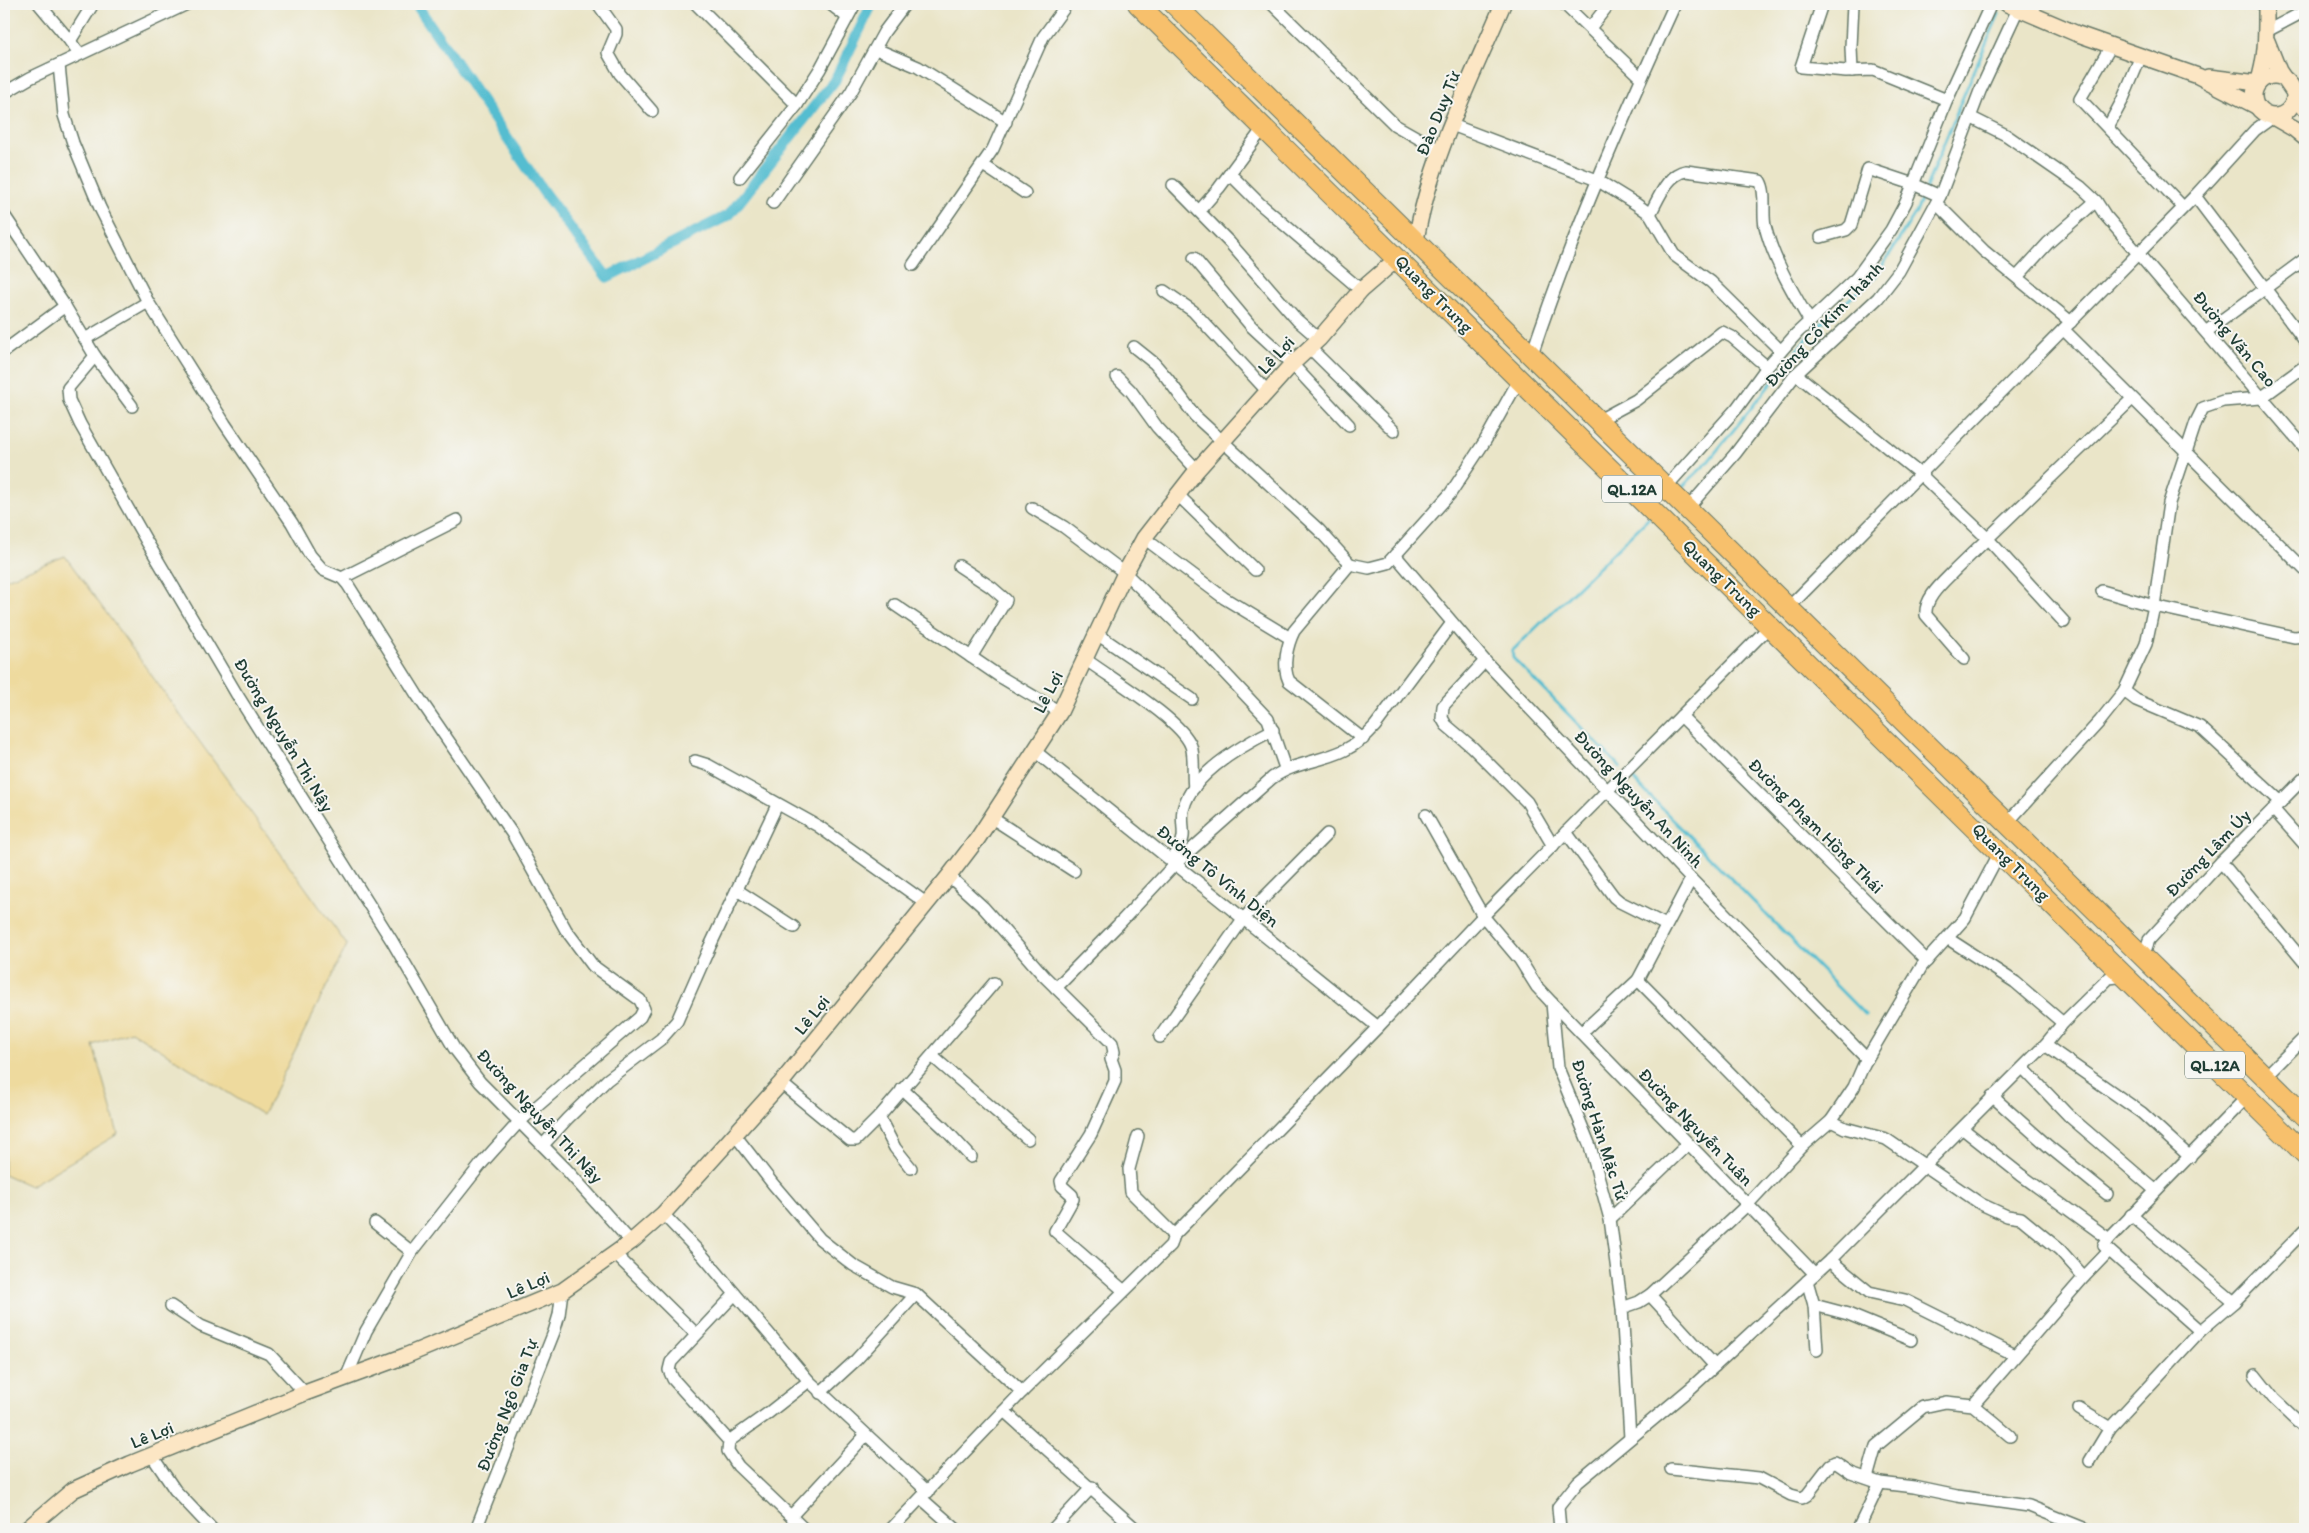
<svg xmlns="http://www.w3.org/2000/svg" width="2309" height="1533" viewBox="0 0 2309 1533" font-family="Itim,sans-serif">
  <rect width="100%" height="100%" fill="#f6f6f2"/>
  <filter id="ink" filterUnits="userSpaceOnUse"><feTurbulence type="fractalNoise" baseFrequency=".02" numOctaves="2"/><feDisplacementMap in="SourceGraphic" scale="10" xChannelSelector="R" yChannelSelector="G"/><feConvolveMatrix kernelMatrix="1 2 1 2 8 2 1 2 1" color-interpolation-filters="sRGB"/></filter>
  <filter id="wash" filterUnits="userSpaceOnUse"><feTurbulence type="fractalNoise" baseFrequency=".0096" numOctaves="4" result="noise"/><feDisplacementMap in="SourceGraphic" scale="20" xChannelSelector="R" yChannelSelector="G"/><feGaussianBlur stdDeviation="1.12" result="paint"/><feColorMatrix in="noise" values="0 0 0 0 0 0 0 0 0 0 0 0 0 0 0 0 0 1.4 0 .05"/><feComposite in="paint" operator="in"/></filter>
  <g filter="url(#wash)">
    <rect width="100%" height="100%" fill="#eae5c8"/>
    <path fill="#eeda9e" stroke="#868c69" d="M65,556l282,389 -84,170 -132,-84 -38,14 25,89 -88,52 -26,-12v-594z"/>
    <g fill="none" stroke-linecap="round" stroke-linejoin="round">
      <g stroke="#54bdd0" stroke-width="3">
        <path d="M1681,488l26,-25 107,-133 62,-54 40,-64 49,-120 34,-78"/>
        <path d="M1620,767l-107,-109 -1,-7 138,-134"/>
        <path d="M1633,779l232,236"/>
      </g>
      <path stroke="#54bdd0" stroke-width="11" d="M416,4l129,190 62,83 122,-62 106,-135 37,-76"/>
    </g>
  </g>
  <g filter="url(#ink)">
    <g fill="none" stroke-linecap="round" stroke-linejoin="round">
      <defs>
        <g id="street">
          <path d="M39,4l31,37 9,13"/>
          <path d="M598,4l18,25v5l-8,19 12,21 32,37"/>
          <path d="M696,4l101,101"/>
          <path d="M830,4l17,13"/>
          <path d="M1272,4l123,121 46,26"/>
          <path d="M1564,4l77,74"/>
          <path d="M1822,4l-21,63 45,4 27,-1 74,30"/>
          <path d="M2030,15l5,-11"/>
          <path d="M1590,28l19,-24"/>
          <path d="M2267,31l38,-20"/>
          <path d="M70,41l23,-37"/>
          <path d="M2111,46l-31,53 103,108"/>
          <path d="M876,49l42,18 88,55"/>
          <path d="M59,65l5,50 9,28 27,65 48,94 77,122 67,99 18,32 13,15 19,8 6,7 69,110 96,140 53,95 27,36 47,34 4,9 -4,8 -121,105 -37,41 -70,89 -46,79 -20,47"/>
          <path d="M1852,71l-1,-24 2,-43"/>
          <path d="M4,93l26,-15 157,-74"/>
          <path d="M1970,117l36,18 75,52 15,14 9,14 200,233"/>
          <path d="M1452,125l145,55 39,24 14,10 24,41 37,27 70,69"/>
          <path d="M2108,127l14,-26 19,-45"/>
          <path d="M983,165l42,28"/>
          <path d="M1230,174l29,29 102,87"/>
          <path d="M740,177l57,-72 23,-36 35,-65"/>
          <path d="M1173,185l57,58 67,77 22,19"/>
          <path d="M2195,196l110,145"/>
          <path d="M773,203l78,-111 33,-60 21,-28"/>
          <path d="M1937,204l47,47 87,71"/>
          <path d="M1199,211l20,-23 45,-61"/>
          <path d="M1650,214c9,-16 17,-40 36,-43l74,10c7,12 2,31 5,45 8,33 27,65 44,94"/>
          <path d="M4,215l61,91 30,50 -27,32 1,12 11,24 67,118 89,151 156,248 62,107 26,34 85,86 66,74"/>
          <path d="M1821,237l25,-7 5,-5 17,-56 45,15 27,12"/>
          <path d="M1194,258l57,68 41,38 57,61"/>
          <path d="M913,265l80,-116 50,-112 24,-33"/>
          <path d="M2017,277l31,-34 48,-42"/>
          <path d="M1164,291l29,20 75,81"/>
          <path d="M2064,330l241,240"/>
          <path d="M2207,331l98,-72"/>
          <path d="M85,339l63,-37"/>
          <path d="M1134,347l20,16 13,15 28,38 124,114 31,34 19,4 19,-5 62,-69 35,-53 35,-63"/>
          <path d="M1309,347l85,84"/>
          <path d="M4,351l61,-45"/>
          <path d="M1532,354c40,-120 91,-236 143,-350"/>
          <path d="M95,356l37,50"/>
          <path d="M1796,374l124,100 67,64 77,84"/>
          <path d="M1117,377l14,14 26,36 40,43"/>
          <path d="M1599,420l37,-20 86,-68 10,5 35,30"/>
          <path d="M1666,487l71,-79 30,-41 30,-34 60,-56 34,-47 15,-28 41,-102 44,-96"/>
          <path d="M1178,495l77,75"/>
          <path d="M1032,508l32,19 61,46 61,59 82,87 17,49"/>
          <path d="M1687,509l48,-55 61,-80 82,-76 21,-27 41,-75 40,-105 38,-82"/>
          <path d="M1144,538l80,60 66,40"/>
          <path d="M1395,555l90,106 206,218 176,180"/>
          <path d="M1350,564l-56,67c-7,14 -12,36 -5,50l74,58"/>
          <path d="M959,566l32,21 15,13 -35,57"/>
          <path d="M342,578l115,-58"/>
          <path d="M2102,591l52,15 140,31 11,-1"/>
          <path d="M895,605l104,71 61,36"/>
          <path d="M1789,607l406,-411 60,-66 18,-13"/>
          <path d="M1097,634l95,65"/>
          <path d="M1085,659c24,18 97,61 106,87 4,10 1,29 3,42"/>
          <path d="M1964,659l-38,-44c-2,-18 19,-34 30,-46l176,-170"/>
          <path d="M1485,661l-42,45 -1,12 4,7 26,22 55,55 26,44"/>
          <path d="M2124,691l12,9 64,27 81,75"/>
          <path d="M1681,716l246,245"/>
          <path d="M1036,752l342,275"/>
          <path d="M695,761l13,4 110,61 108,77"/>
          <path d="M2274,810l31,35"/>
          <path d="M1426,815l57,101 37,44 17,27 15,16 6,65 32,78 20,73 12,89 8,130"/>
          <path d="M992,818l82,53"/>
          <path d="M2007,823l93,-102 24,-30 22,-47 8,-38 15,-103 27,-81 7,-14 20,-7 38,-3 44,-32"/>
          <path d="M1566,832l48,65 6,5 46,23"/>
          <path d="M1171,860c5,-7 11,-14 12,-23 1,-9 -2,-18 0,-27 8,-36 60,-65 90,-80"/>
          <path d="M2221,862l84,101"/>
          <path d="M949,876l34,31 61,69 68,67 2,9 -3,7 4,11v11l-24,53 -30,47 1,5 10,9 1,4 -18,32 68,59"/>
          <path d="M737,890l57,37"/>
          <path d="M1947,938l68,44 48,41"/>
          <path d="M2143,957l6,-17 72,-78 84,-85"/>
          <path d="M1638,980l164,166"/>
          <path d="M1056,988l61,-62 58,-62 97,-86c22,-16 49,-16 73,-28 12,-6 21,-14 30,-24l77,-103"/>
          <path d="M1552,1003l263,271"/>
          <path d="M1581,1033l57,-53 53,-101"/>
          <path d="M1160,1037l83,-118 84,-85"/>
          <path d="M2045,1045l97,68 48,44"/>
          <path d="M932,1056l96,83"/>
          <path d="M2023,1068l46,48 86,74"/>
          <path d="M2265,1077l40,-40"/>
          <path d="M781,1083l69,57h6l23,-23 115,-134"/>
          <path d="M902,1089l42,39 27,29"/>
          <path d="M1992,1096l56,50 59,48"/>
          <path d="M879,1117l16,31 16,20"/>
          <path d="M1831,1121l14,7 41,11 95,65 26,12 14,2 39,32 24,27"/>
          <path d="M1963,1129l58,46 88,64"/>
          <path d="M735,1135l38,49 47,55 33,26 39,22 24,7 106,98"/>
          <path d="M1138,1136l-9,33 2,23 43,43"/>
          <path d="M543,1145l24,-26 40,-39 54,-41 16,-18 33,-75 67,-141"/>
          <path d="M663,1214l40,42 106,125 119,111"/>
          <path d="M2131,1215l103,87"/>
          <path d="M1610,1219l78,-75"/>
          <path d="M375,1223l37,29"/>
          <path d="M615,1254l81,80"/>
          <path d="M1830,1260l39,32 36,8 110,55"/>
          <path d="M1807,1281l7,24 3,45"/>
          <path d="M735,1294l-64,68 -2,8 4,9 56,62 -1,10 10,15 66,63"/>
          <path d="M1650,1295l65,71"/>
          <path d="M1814,1305l34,9 63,26"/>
          <path d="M171,1306l30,20 68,28 36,39"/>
          <path d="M1622,1308l17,-6 11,-7 97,-90 55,-59 29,-25 23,-34 10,-23 58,-98 43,-48 35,-66"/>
          <path d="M2200,1331l-96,-85 5,-7 138,-142"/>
          <path d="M2255,1375l19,24 31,29"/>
          <path d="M820,1393l36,-33 60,-66"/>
          <path d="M1973,1405l111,-128 25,-26"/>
          <path d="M2079,1409l31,19"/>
          <path d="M1004,1411l132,118"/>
          <path d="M729,1441l38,-27 42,-33"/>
          <path d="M152,1456l23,34 37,39"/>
          <path d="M2090,1461l20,-33 90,-97 34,-29 71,-72"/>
          <path d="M1671,1469l88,9 32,17 11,3 5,-3 23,-30 5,-3 16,11 29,10 34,4 43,9 72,10 57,23"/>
          <path d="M1867,1478l9,-32 47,-39 23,-5 27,3 37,31"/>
          <path d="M922,1499l34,30"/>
          <path d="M792,1515l74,-80"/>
          <path d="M476,1529l78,-197 5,-17 3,-24"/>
          <path d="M891,1529l131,-137 149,-147 3,-10 204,-208 105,-111 288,-291"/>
          <path d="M1053,1529l39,-42"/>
          <path d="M1560,1529l-2,-22 20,-25 114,-95 138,-127 215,-215 18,-22 46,-45 17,-2"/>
          <path d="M1858,1529l22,-46"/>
        </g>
        <g id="secondary">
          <path d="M2007,4l68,29 123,43 58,30"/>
          <path d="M2267,41l12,30 26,38"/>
          <circle cx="2274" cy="96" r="20"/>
          <path d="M2208,77l50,6c9,-26 8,-52 8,-79"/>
          <path d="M2273,117l21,12 11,9"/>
          <path d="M1416,240c14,-82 55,-160 87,-236"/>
          <path d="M27,1529l46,-39 57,-26 175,-71 100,-37 157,-65 69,-49 32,-28 118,-131 168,-207 29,-38 82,-126 65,-139 19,-35 53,-68 95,-106 27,-25 42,-49 37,-32"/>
        </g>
        <g id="highway">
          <path d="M1138,4l1167,1150"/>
          <path d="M1174,4l1131,1112"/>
        </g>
      </defs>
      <use href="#street" stroke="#667868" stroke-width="14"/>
      <use href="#secondary" stroke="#667868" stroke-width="18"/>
      <use href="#highway" stroke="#667868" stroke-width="22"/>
      <use href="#street" stroke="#fff" stroke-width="11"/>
      <use href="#secondary" stroke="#fce6c4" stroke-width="15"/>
      <use href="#highway" stroke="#f7c06c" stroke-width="20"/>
    </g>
  </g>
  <g text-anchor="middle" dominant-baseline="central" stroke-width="4" stroke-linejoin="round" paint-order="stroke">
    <g fill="#f6f6f2" stroke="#60746d" stroke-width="1">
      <rect x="1602" y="475.5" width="60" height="27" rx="4"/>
      <rect x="2185" y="1051.5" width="60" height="27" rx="4"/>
    </g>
    <g font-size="16" font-weight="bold" fill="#1f3d34">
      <text x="1632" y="489">QL.12A</text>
      <text x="2215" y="1065">QL.12A</text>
    </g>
    <g font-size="18" fill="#1f3d34" stroke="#f6f6f2">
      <text transform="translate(1438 113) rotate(-68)">Đào Duy Từ</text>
      <text transform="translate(1434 294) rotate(45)">Quang Trung</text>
      <text transform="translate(1824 324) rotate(-47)">Đường Cổ Kim Thành</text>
      <text transform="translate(2235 339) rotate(50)">Đường Văn Cao</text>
      <text transform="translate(1276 355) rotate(-47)">Lê Lợi</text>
      <text transform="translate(1722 578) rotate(44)">Quang Trung</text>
      <text transform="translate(1048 692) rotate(-63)">Lê Lợi</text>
      <text transform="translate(284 735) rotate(59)">Đường Nguyễn Thị Nậy</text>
      <text transform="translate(1639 799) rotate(47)">Đường Nguyễn An Ninh</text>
      <text transform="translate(1816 826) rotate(45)">Đường Phạm Hồng Thái</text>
      <text transform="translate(2208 853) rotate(-46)">Đường Lâm Úy</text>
      <text transform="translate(2011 862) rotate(45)">Quang Trung</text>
      <text transform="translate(1218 876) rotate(39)">Đường Tô Vĩnh Diện</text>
      <text transform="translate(812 1015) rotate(-51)">Lê Lợi</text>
      <text transform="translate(540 1116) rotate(47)">Đường Nguyễn Thị Nậy</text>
      <text transform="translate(1696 1127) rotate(46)">Đường Nguyễn Tuân</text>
      <text transform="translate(1600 1130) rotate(72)">Đường Hàn Mặc Tử</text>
      <text transform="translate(528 1285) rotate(-23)">Lê Lợi</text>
      <text transform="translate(507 1405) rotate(-69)">Đường Ngô Gia Tự</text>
      <text transform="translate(152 1435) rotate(-22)">Lê Lợi</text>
    </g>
  </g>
  <rect width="2309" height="1533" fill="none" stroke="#f6f6f2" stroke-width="20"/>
</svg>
